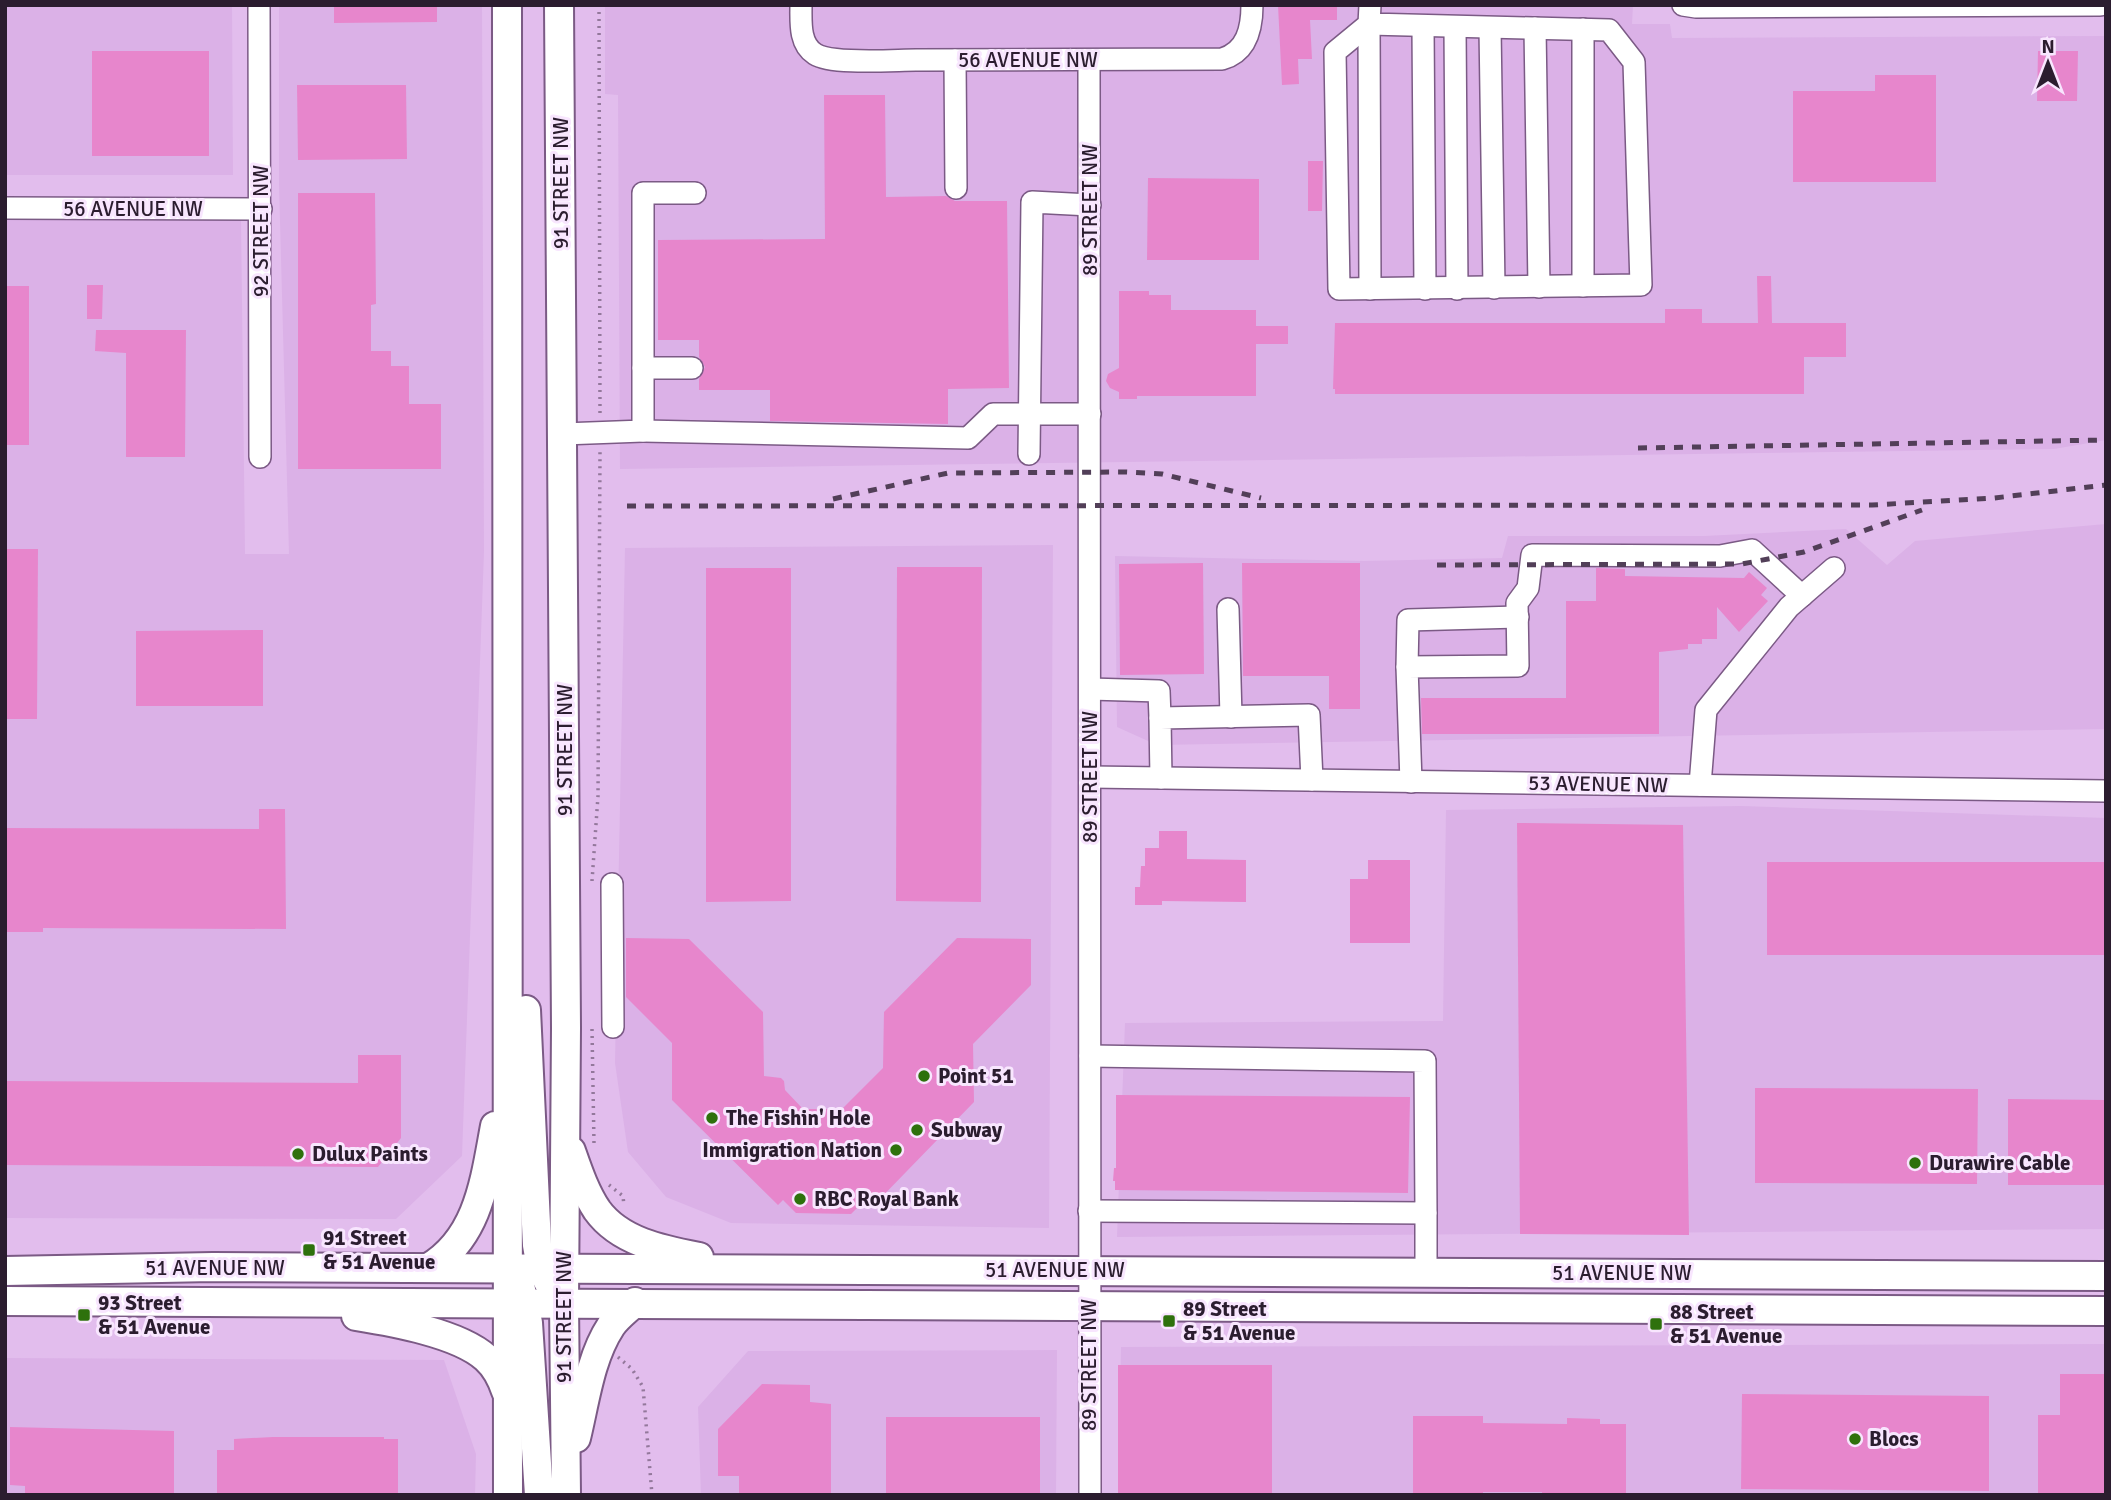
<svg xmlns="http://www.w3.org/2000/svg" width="2111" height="1500" viewBox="0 0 2111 1500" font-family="Signika,sans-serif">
  <rect width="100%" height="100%" fill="#e2bded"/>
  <g fill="#dbb1e7">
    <path d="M5,5h227l1,170h-228z"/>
    <path d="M279,5h203l2,547 -22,604 -66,63 -391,-1v-998l236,-2 4,336h44l-10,-370z"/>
    <path d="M605,5h1028l-1,19h38l2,14 434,-2v404l-52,9 -1434,20 -2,-374 -13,-1z"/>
    <path d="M2106,524v205l-949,16 -40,-18 -2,-171 249,5 138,-3 6,-22h196l142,-7 41,36 28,-24z"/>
    <path d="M1053,545l-4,683 -318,-5 -65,-26 -38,-45 -13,-89 10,-515z"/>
    <path d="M1741,806l365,12v411l-989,8 8,-214 318,-2 3,-211z"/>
    <path d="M2106,1344v151h-987l2,-148z"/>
    <path d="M1057,1350l-1,145h-355l-3,-88 50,-56z"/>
    <path d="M5,1358l439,2 32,94 -1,41h-470z"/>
  </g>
  <g fill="#e786cc">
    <path d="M334,5h103v17l-103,1z"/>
    <path d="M1278,5h59v15h-27l2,39h-14l1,25 -17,1z"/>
    <rect x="92" y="51" width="117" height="105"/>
    <path d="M2038,51h40l-1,50h-40z"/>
    <path d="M1875,75h61v107h-143v-91h82z"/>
    <path d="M297,85h109l1,74 -109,1z"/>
    <path d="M824,95h61l1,102 60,-1 9,5h52l2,187 -61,1v35l-178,-3v-31h-71v-11l6,-12 -6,-10v-17h-41v-100l167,-1z"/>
    <path d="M1308,161h15l-1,50h-14z"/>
    <path d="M1148,178l111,1v81h-112z"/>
    <path d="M298,193h77l1,111 -5,1v46h20v15h18v38h32v65h-143z"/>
    <path d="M1757,276h14l1,47h74v34h-42v37h-469v-5h-2l2,-66h330v-14h37v14h56z"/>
    <path d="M87,285h16l-1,34h-15z"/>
    <rect x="5" y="286" width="24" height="159"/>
    <path d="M1119,291h30v4h22v15h85v16h32v18h-32v52h-119v3h-18v-7l-9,-4 -4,-7 2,-7 11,-6z"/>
    <path d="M96,330h90l-1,127h-59v-104l-31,-2z"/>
    <path d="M5,549h33l-1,170h-32z"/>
    <path d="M1203,563l1,111 -84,1 -1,-111z"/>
    <path d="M1242,563h118v146h-31v-33h-86z"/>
    <path d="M897,567h85l-1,335 -85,-1z"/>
    <path d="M706,568h85v333l-85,1z"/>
    <path d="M1596,568l29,1v7l119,2 5,-6 18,16 -6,7 7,6 -29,31 -22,-25v32h-15v5h-14v5l-29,3v82h-237l-1,-36h145v-97h30z"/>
    <path d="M263,630v76h-127v-75z"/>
    <path d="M259,809h26l1,120 -243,-1v4h-36l-2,-104 254,1z"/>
    <path d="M1517,823l166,2 6,410 -169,-1z"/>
    <path d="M1159,831h28v28l59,1v42l-84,-1v4h-27v-18h5l1,-21h4v-18h14z"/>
    <path d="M1368,860h42v83h-60v-64h18z"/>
    <rect x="1767" y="862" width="339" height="93"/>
    <path d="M626,938l63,1 74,73 1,64 17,2 3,3 1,9 18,19h39l41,-41 1,-56 73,-74 74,1v46l-58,59 1,58 -102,105 -7,-7 -14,14 -55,-1 -13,-13 -5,5 -106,-105v-57l-46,-46z"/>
    <path d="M358,1055h43v83l-23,29 -373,-2v-84l353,2z"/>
    <path d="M1755,1088l223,1 -1,95 -222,-1z"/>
    <path d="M1116,1095l294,2 -2,96 -293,-3v-9h-2l1,-13h2z"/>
    <path d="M2008,1099l98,1v85h-98z"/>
    <rect x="1118" y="1365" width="154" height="130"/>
    <path d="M2060,1374h46v121h-68v-80h22z"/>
    <path d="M762,1384l48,1v17l21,2v91h-92v-19h-21v-47z"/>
    <path d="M1742,1394l247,2v95l-248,-2z"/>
    <path d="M1413,1416h70v7l84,1v-6l33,1v5h26v71h-84v-3h-59v3h-70z"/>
    <rect x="886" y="1417" width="154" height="78"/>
    <path d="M10,1427l164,4v64h-149v-9l-15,-1z"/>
    <path d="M273,1437h111v2h14v56h-181v-45h17v-11z"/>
  </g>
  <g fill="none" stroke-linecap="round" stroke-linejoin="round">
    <defs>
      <g id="minor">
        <path d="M259,5l1,452"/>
        <path d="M801,5c0,17 -2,39 14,49 17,11 79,6 101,6 102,0 204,-1 306,-1 25,-7 30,-31 30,-54"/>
        <path d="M1683,5l13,2 404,-2"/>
        <path d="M1369,24l-34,28 4,237 302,-4 -7,-223 -25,-32 -240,-6 1,-19"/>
        <path d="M1369,24l1,265"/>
        <path d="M1423,27l2,262"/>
        <path d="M1455,27l2,262"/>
        <path d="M1490,28l4,260"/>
        <path d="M1535,28l4,259"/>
        <path d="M955,60l1,128"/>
        <path d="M1089,60l1,1435"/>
        <path d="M5,208l256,1"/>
        <path d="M1583,286v-257"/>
        <path d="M643,368h49"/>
        <path d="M643,431l325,7 25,-24h97"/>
        <path d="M563,434l80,-3v-238h52"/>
        <path d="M1029,454l3,-252 58,3"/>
        <path d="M1228,609l3,108"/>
        <path d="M1407,667l1,-47 110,-3"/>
        <path d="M1090,689l69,2 1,27"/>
        <path d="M1090,777l1016,14"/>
        <path d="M1161,778l-1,-60 149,-3 3,65"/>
        <path d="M1411,782l-4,-115 111,-1 -1,-63 11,-15 4,-33 188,1 32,-6 50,46"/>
        <path d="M1700,785l6,-75 83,-103 45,-39"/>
        <path d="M612,884l1,143"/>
        <path d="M1089,1211l337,2 -1,-152 -335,-5"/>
        <path d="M1426,1273v-60"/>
      </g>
      <g id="major">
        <path d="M507,5l1,1490"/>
        <path d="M559,5l7,1023 -2,275 2,192"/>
        <path d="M526,1010l11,235 4,23 9,17"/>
        <path d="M571,1151c7,20 14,41 26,59 23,32 66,40 102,47"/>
        <path d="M428,1268c51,-30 57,-89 67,-142"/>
        <path d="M5,1271l208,-4 1893,9"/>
        <path d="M520,1285l8,38 11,172"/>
        <path d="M5,1301l2101,10"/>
        <path d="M356,1316c37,6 102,17 130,42 10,9 16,21 20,33"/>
        <path d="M576,1438c9,-37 14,-80 35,-112 6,-9 16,-16 24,-24"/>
      </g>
    </defs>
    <use href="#minor" stroke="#7b5a85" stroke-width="24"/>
    <use href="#major" stroke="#7b5a85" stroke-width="32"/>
    <g stroke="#93789b" stroke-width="3.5" stroke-dasharray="2 5" stroke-linecap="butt">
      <path d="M599,5l1,411"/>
      <path d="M592,881l6,-85 2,-344"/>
      <path d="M592,1029l2,115"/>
      <path d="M609,1185l14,11 1,10"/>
      <path d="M618,1357l14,12 11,18 9,108"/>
    </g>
    <use href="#minor" stroke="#fff" stroke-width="21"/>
    <use href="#major" stroke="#fff" stroke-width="28"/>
    <g stroke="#523f58" stroke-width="5" stroke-dasharray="9 9" stroke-linecap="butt">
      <path d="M1638,448l468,-8"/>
      <path d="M833,499l115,-26 178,-1 36,2 99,24"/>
      <path d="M627,506l1245,-1 122,-7 112,-13"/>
      <path d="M1437,565l305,-1 62,-12 118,-42"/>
    </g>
  </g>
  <g fill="#2e710c" stroke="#f8e6fe" stroke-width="2.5">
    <circle cx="924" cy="1076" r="7"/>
    <circle cx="712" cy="1118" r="7"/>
    <circle cx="917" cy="1130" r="7"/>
    <circle cx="896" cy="1150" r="7"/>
    <circle cx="298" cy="1154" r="7"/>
    <circle cx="1915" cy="1163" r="7"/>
    <circle cx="800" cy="1199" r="7"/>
    <rect x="302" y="1243" width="14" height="14" rx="3.5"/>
    <rect x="77" y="1308" width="14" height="14" rx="3.5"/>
    <rect x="1162" y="1314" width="14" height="14" rx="3.5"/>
    <rect x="1649" y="1317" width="14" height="14" rx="3.5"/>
    <circle cx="1855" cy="1439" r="7"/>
  </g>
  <g text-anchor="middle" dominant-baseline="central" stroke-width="6" stroke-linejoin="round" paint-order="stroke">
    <g font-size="21" fill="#2b1d2f" stroke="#f8e6fe">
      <text x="1028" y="60">56 AVENUE NW</text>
      <text transform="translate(561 183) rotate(-90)">91 STREET NW</text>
      <text x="133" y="209">56 AVENUE NW</text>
      <text transform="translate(1090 210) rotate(-90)">89 STREET NW</text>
      <text transform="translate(261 231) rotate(-90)">92 STREET NW</text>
      <text transform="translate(565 750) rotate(-90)">91 STREET NW</text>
      <text transform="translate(1090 777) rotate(-90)">89 STREET NW</text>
      <text transform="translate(1598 784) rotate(1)">53 AVENUE NW</text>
      <text x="215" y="1268">51 AVENUE NW</text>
      <text x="1055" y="1270">51 AVENUE NW</text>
      <text x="1622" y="1273">51 AVENUE NW</text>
      <text transform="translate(564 1317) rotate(-90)">91 STREET NW</text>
      <text transform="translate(1089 1365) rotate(-90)">89 STREET NW</text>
    </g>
    <g font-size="21" font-weight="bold" fill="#2b1d2f" stroke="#f8e6fe" text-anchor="start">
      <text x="938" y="1076">Point 51</text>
      <text x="726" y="1118">The Fishin' Hole</text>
      <text x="931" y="1130">Subway</text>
      <text x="882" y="1150" text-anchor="end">Immigration Nation</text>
      <text x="312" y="1154">Dulux Paints</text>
      <text x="1929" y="1163">Durawire Cable</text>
      <text x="814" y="1199">RBC Royal Bank</text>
      <text x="323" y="1238">91 Street<tspan x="323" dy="24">&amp; 51 Avenue</tspan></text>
      <text x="98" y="1303">93 Street<tspan x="98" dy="24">&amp; 51 Avenue</tspan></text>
      <text x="1183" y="1309">89 Street<tspan x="1183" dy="24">&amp; 51 Avenue</tspan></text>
      <text x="1670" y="1312">88 Street<tspan x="1670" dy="24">&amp; 51 Avenue</tspan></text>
      <text x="1869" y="1439">Blocs</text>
    </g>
  </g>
  <rect width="2111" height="1500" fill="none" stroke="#2b1d2f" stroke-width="14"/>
  <g transform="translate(2048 63)" stroke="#f8e6fe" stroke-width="5" paint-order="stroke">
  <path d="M0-5L12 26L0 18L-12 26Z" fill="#2b1d2f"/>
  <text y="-10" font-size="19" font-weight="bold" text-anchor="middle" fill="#2b1d2f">N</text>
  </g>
</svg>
